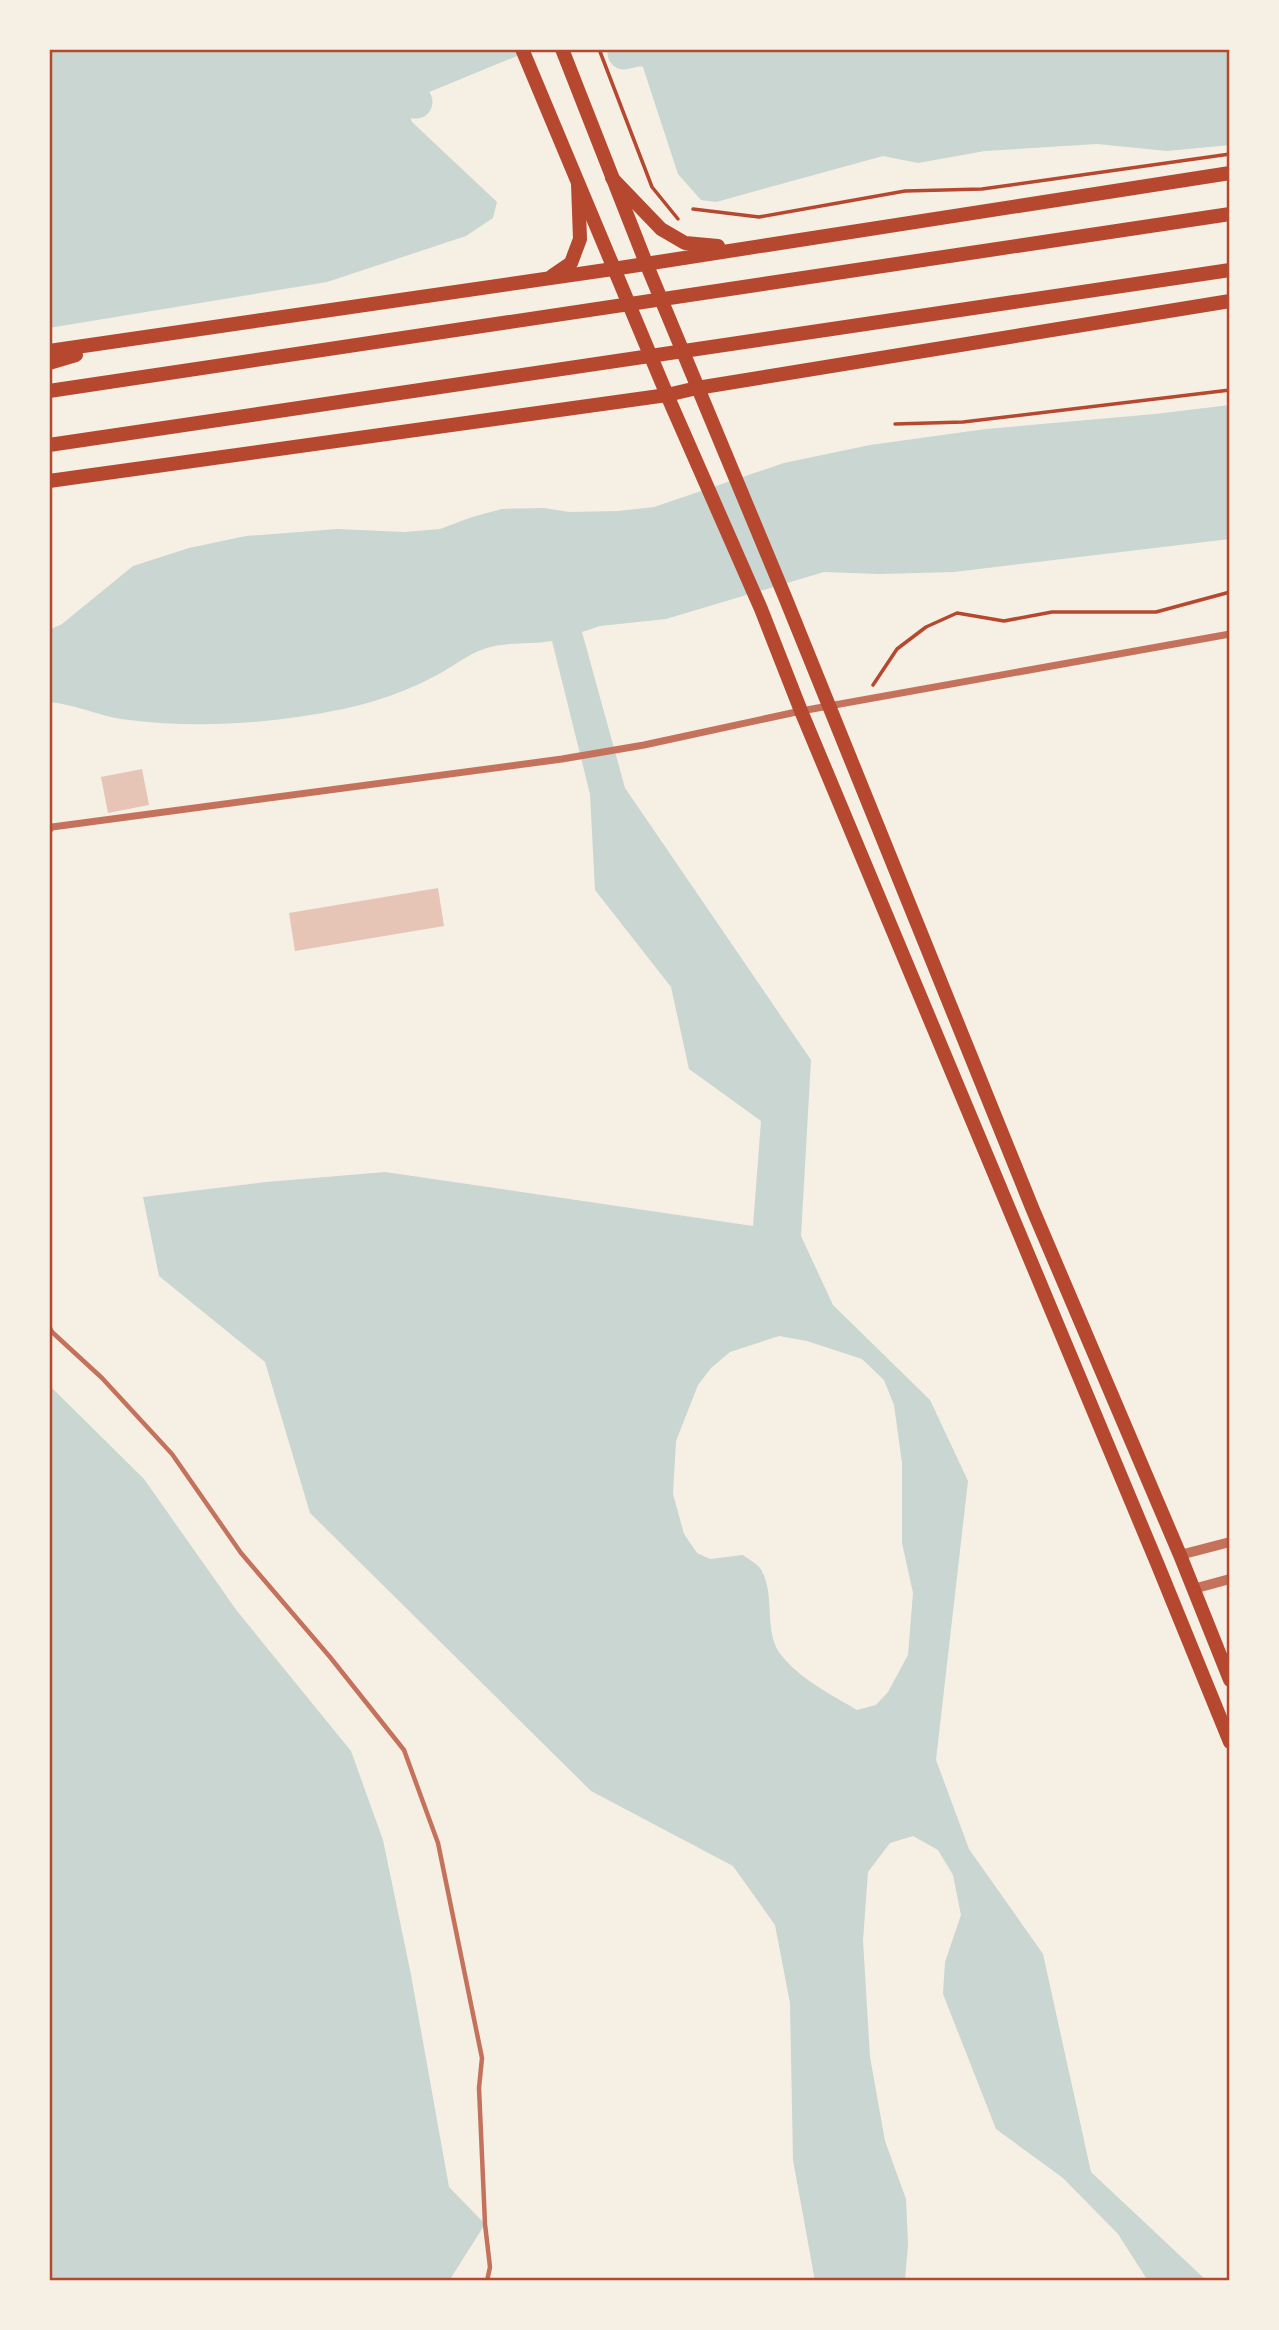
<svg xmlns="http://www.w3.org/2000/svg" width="1279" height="2330" viewBox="0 0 1279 2330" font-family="'Titillium Web',sans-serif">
  <rect width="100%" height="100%" fill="#f6efe4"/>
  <g fill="#c9d6d2" fill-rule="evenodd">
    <path d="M49,49h485l-129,53 7,20 85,80 -4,16 -27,18 -139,46 -278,46z"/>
    <path d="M637,49h593v96l-63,6 -70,-7 -112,7 -67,12 -35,-7 -167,46 -15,-2 -23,-26z"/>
    <path d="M1230,405v134l-276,33 -75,2 -55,-2 -158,47 -66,7 -18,6 43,156 186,272 -10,176 32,69 97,95 38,81 -32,279 33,89 74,105 48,218 116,109h-59l-30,-47 -55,-56 -67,-49 -53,-135 2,-32 16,-47 -8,-40 -15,-25 -25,-14 -23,7 -22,29 -5,68 7,117 15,84 21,58 2,46 -3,34 -90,2 -22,-121 -3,-157 -15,-78 -42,-59 -142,-75 -281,-278 -45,-151 -106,-86 -16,-79 123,-15 119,-10 368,54 8,-105 -72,-52 -18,-82 -76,-97 -5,-96 -38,-153c-22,4 -46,0 -68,8 -18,6 -34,20 -51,28 -28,15 -58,25 -90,32 -71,15 -149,20 -222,10 -24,-4 -47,-15 -72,-17v-72l13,-6 71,-58 56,-18 57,-12 91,-7 67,3 36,-3 32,-12 30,-8 42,-1 25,4 49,-1 36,-4 130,-44 86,-18 116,-16 169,-15zM779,1336l28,5 55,18 22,21 10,25 8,58v80l11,50 -5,62 -20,37 -12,13 -19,5c-25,-15 -57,-31 -75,-54 -20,-23 -5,-62 -22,-88 -4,-5 -12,-9 -17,-13l-33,4 -13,-6 -13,-19 -11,-40 3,-53 22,-56 13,-17 19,-16z"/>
    <path d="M49,1385l95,94 93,132 114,140 32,89 28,135 38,212 36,37 -36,57h-400z"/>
  </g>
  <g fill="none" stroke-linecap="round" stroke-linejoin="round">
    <g stroke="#c9d6d2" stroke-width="33">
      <path d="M624,53l13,-3h44"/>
      <path d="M360,93l45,9h11"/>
    </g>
  </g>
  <g fill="#e6c5b7">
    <path d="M142,769l7,36 -41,8 -7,-36z"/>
    <path d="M438,888l6,38 -149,25 -6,-38z"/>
  </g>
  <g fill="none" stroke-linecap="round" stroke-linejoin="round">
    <g stroke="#b5482f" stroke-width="3.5">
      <path d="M599,49l53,138 26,32"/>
      <path d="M693,209l66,8 146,-26 77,-2 248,-35"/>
      <path d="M895,424l68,-2 267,-32"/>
      <path d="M873,685l24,-36 29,-22 31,-14 47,8 48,-9h104l74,-20"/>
    </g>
    <path stroke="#c5725c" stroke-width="4.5" d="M49,1326l3,6 50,46 70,76 69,99 89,104 74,93 34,93 44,215 -3,30 6,136 5,43 -3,14"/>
    <path stroke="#c5725c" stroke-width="7" d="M49,830l3,-3 510,-68 82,-14 157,-34 429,-77"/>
    <g stroke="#c5725c" stroke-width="10">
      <path d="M1180,1555l50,-13"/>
      <path d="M1193,1589l37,-10"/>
    </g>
    <g stroke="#b5482f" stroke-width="14">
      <path d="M522,49l145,346 94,214 40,102 356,852 73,179"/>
      <path d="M562,49l84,214 139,334 248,613 147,345 50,125"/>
    </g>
    <g stroke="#b5482f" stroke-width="14">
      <path d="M612,178l49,51 24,14 33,3"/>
      <path d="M552,276l19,-13 9,-24 -2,-55"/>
      <path d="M49,351l564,-82 617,-96"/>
      <path d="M49,363l27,-8"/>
      <path d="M49,391l1181,-177"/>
      <path d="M49,445l1181,-175"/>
      <path d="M49,481l618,-86 30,-7 533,-87"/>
    </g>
  </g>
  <rect width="1279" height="2330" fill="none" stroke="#f6efe4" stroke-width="102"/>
  <rect x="51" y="51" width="1177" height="2228" fill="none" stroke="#b5482f" stroke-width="2.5"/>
</svg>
